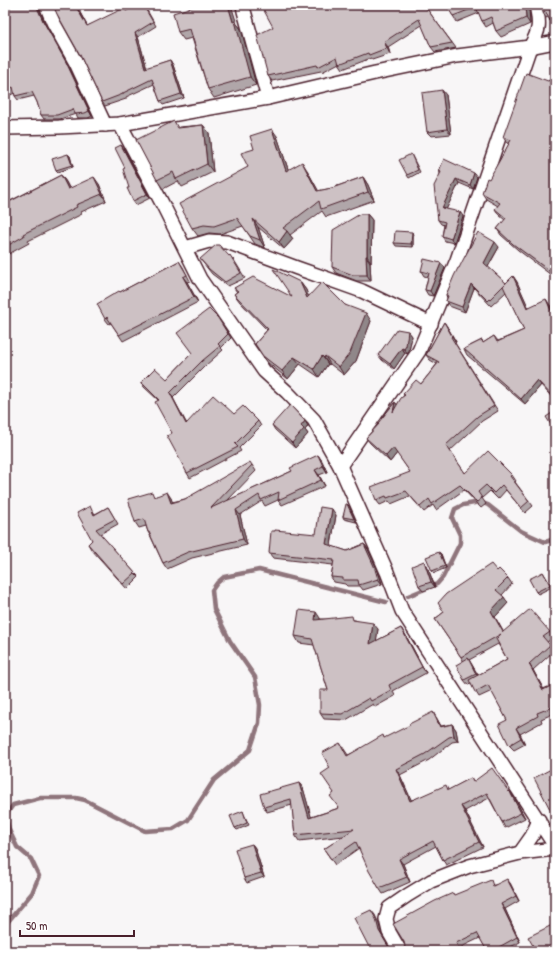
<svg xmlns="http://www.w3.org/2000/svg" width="560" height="956" viewBox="0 0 560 956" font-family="'Patrick Hand',sans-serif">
  <rect width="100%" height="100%" fill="#f8f6f7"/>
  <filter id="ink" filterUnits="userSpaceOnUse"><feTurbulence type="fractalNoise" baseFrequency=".025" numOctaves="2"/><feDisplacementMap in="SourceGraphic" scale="8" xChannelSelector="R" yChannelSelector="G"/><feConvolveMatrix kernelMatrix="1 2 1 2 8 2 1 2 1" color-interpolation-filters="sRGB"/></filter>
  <g filter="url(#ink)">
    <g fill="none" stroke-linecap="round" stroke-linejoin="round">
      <g stroke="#8f747b" stroke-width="4.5">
        <path d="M408,596l29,-12 6,-7 17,-34v-8l-8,-17 3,-9 8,-4 17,-3 8,3 33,26 24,11 10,-3"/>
        <path d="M5,925l27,-32 7,-17 -8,-17 -14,-12 -8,-17 -2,-9 1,-9 5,-7 27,-7h36l9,2 60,31 28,-2 15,-9 26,-40 36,-30 9,-27 1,-18 -5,-28 -25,-36 -16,-32 -2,-19 5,-7 7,-6 35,-7 127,32"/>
      </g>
      <defs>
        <g id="street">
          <path d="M46,5l7,17 23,41 29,62"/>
          <path d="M243,5l1,6 24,87"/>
          <path d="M120,124l44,83 36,72 64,92 23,21 27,28 26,46 47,106 15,39 153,235"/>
          <path d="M5,128l54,-1 61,-3 148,-26 107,-25 82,-17 73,-9 25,-5"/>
          <path d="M185,248l24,-7 18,1 70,26 65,23 69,33"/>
          <path d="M340,466l79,-115 38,-91 73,-213c10,-17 10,-23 6,-42"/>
          <path d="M520,853l12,-17 7,-16"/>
          <path d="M400,951l-11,-19 -3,-13 3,-11 19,-13 23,-14 38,-15 51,-13 35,-4"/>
        </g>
      </defs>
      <use href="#street" stroke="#4a1f2b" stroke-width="16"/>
      <use href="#street" stroke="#fff" stroke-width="13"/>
    </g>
    <g fill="#b0a6a9" stroke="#4a1f2b" fill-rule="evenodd">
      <path d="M7,5h31l1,3 7,18 23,41 23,49 -4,2h-10l-2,-4 -16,5h-16l-3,-4 -4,-13 -3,-6 -16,4 -3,-4v-3l-10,4v-91z"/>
      <path d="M53,5h23l11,21 57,-21 12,21 -18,11 9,31 23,-8 3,5 11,33 -21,7 -3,-4 -6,-17 -28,13v2l-21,7 -3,-4 -22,-47z"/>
      <path d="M198,5l39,19 4,5 15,56 -42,13 -6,-9 -16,-51 -8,2 -6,-8z"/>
      <path d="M424,5l32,43 -21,4 -4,-5 -9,-22 -34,22 2,7 -18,6 -1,-2 -28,11 -4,-6 -17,9 -1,-1 -49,10 -4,-5 5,-49z"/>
      <path d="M446,5l83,4 1,15 -29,13 -5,-6 -3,-8 -7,4 -4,-6 -3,-8 -22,9z"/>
      <path d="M555,5v20h-2l-5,-8 -2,1 -3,-5z"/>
      <path d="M555,77v201l-37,-28 -17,-15 -4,-6 8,-9 -6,-5 -4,-6 3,-3 -12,-7 -4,-6 27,-49 -2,-1 -4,-6 45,-56z"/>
      <path d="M446,95l5,39 -20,2 -4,-4z"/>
      <path d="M203,125l6,8 4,39 -31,15 -4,-6 -15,8 -6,-9 22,-53z"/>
      <path d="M277,136l11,33 19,1 11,21 14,-3 31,-11 5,8 6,15 -48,17 -4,-6 -32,24 3,4 -9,10 -26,-22 7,21 -10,-4 -12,-18 -23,8 -11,-1 -11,3 -6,-8 56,-61 6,-18z"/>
      <path d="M124,149l26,49 -14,7 -3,-4 -8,-33z"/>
      <path d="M411,154l9,18 -11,6 -2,-3z"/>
      <path d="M70,156l3,11 -15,5 -2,-2z"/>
      <path d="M439,171l38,6 -4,12 -14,-6 -13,26 17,7 -9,27 -9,-2 -3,-5 2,-11 -3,-1 -3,-4 2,-47z"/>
      <path d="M61,175l5,7 3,6 30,-4 7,17 -25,11 1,2 -54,27 1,2 -24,13v-59l3,5z"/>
      <path d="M367,214l5,6 -1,42h-1l1,19h-14l-21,-8 -4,-6z"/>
      <path d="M413,235v12l-17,-1 -2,-3z"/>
      <path d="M499,247l-11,20 18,16 7,-7 4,6 11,25 22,-2 5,12v84l-14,-16 -16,19 -58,-49 -3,-6 18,-9 1,3 11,-7 4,5 26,-11 -18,-38 -15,14 -17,-18 -9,24 -16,-6 -3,-5 1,-3 -1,-3 13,-27z"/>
      <path d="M229,256l5,4 11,18 -17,8 -16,-12 -12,-15z"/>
      <path d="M179,261l4,6 7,14 -3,1 11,20 -75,39 -12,-18 -2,1 -4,-5 15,-27z"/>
      <path d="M441,263l4,5 -12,28 -5,-1 -3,-5 3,-13 -4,-1 -3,-5z"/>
      <path d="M300,282l6,8 2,6 37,9 26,16 -15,40 -12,14 -14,-11 -1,1 -1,-1 -9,13 -19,-13 -12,15 -20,-16 -13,-19 12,-14 -27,-28 -6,-8 3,-2 -3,-4 58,9z"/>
      <path d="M218,318l13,20 -10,10 2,2 -18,16 -32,32 13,25 48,-9 24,7 3,5 -22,22 2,3 -51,27 -3,-5 -15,-40 -14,-33 -14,-13 -3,-5 26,-3 25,-26z"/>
      <path d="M444,322l4,6 8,14 -1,1 43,68 -16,10 -32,30 15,22 47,2 4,6 -1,1 18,24 -8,7 -19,-23 -8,9 -8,-8 -8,7 4,6 -5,4 -17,-18 -28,20 -3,-5 -9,7 -14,-16 -19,8 -2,-3 -9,4 -4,-5 34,-28 -13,-19 -7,9 -20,-19 -4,-5 12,-14v-1l17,-21 2,3 7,-10 -1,-1 18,-10 16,-20 -7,-4 -4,-5z"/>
      <path d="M408,331l4,5 -3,15 -1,3 -3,-1 -11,16 -12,-9 -4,-5z"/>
      <path d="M272,425l36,1 -3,4 3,4 -13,14 -20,-18z"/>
      <path d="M318,455l4,6 5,11 -8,3 6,11 -43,19 -4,-5 -13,6 -3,-5 -22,14 7,30 -55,13 -25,11 -4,-6 -12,-26 -3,-5 -2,-6 -7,2 -4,-6 21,-26 15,2 1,4 13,-3 67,-34 4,6 -29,30 65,-30z"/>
      <path d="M347,504l2,2 7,16 -12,-3 -1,-2z"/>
      <path d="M108,507l10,17 -18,10 35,39 4,4 -12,12 -36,-40 -3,-5 4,-4 1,-29 2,3z"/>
      <path d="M336,515l-5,31 16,5 17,-7 4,5 10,22 4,13 -19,6 -3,-4h-13l-2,-2 -11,-2 -3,-5 2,-12 -60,-7 -4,-5 47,-19z"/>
      <path d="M441,554l5,14 -12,5 -2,-2z"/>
      <path d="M427,566l8,21 -12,4 -4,-5z"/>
      <path d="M497,571l11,7 4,6 -10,11 6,8 -13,14 8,15h47l4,6 -7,4 7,9 -21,19 10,19 12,-5v29l-14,6 1,3 -22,12 5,10 -11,6 -5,-5 -2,-25 -15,-29 -13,6 -8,-13 -3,1 -4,-5 -1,-20 -28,-41zM498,644l9,15 -29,16 -9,-15z"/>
      <path d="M543,572l9,15 -14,7 -2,-2z"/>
      <path d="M320,618v1l35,1 23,9 -2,12 25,-13 4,6 21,39 -33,18 2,5 -20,11 -2,-3 -27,16 -22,-1 -4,-6 8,-23 -14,-45 -15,-2 -4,-7z"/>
      <path d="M436,717l5,9 11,-2 4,6 2,11 -6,1 -23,18 -29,15 11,25 38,-10 22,-12 2,4 36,10 1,-1 5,8 10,19 -20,10 -3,-6 -13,-24 -24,13 18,36 -37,18 -3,-5 -7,-14 -33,18 7,18 -27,12 -4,-6 -20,-40 -24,17 -11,-16 20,-13 -45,5 -4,-6 -3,-30 -25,7 -3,-5 35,-24 4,5 8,29 28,-9 -5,-15 -4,-25 10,-25 8,12 37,-17z"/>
      <path d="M243,811l1,3 5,11 -12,5 -2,-2z"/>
      <path d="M252,844l3,4 9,29 -17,6 -3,-5z"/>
      <path d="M510,883l9,18 -14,8 15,33 -17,9h-16l-7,-13 -21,10 2,3h-58l52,-56 39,-10z"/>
    </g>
    <g fill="#908789" stroke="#4a1f2b">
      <path d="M36,5h2l1,3 7,18 23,41 23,49 -3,-5 -46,-90z"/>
      <path d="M75,5h1l14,26 -3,-5z"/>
      <path d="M228,5h3l6,19 4,5 15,56 -6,-8z"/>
      <path d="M525,5h1l3,4 1,15 -4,-6z"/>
      <path d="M135,33l3,4 10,36 -3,-5z"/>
      <path d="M384,42l4,5 2,7z"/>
      <path d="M170,60l3,5 11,33 -3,-4z"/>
      <path d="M442,90l4,5 5,39 -4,-5z"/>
      <path d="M203,125l6,8 4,39 -6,-8z"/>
      <path d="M272,129l5,7 14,42 -5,-7z"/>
      <path d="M121,145l3,4 26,49 -3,-4z"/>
      <path d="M68,154l2,2 3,11 -1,-2z"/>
      <path d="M302,162l5,8 16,29 -6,-8z"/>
      <path d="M474,173l3,4 -4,12 -3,-4z"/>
      <path d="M61,175l5,7 7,14 -5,-7z"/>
      <path d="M94,177l5,7 7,17 -4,-7z"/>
      <path d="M363,177l5,8 6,15 -6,-8z"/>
      <path d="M456,179l3,4 -14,29 -3,-4z"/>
      <path d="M460,212l3,4 -9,27 -3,-4z"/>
      <path d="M367,214l5,6 -1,42 -4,-6z"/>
      <path d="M253,219l5,8 7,21 -5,-8z"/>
      <path d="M287,231l6,8 -9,10 -5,-7z"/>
      <path d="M412,232l1,3v12l-2,-3z"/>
      <path d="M495,242l4,5 -12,21 -3,-5z"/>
      <path d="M366,256l4,6 1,19 -4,-6z"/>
      <path d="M441,263l4,5 -12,28 -3,-5z"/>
      <path d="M513,276l4,6 14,31 -4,-5z"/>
      <path d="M183,277l4,5 11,20 -4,-5z"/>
      <path d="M300,282l6,8 6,15 -5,-7z"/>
      <path d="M471,284l3,4 -9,24 -3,-5z"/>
      <path d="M546,299l4,6 5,12v3z"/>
      <path d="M366,313l5,8 -15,40 -12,14 -5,-8z"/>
      <path d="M444,322l4,6 8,14 -4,-6z"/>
      <path d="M408,331l4,5 -3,15 -1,3 -4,-5z"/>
      <path d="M402,348l3,5 -11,16 -4,-5z"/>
      <path d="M322,356l6,8 -9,13 -5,-8z"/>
      <path d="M325,356l5,8 -1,1 -5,-7z"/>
      <path d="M294,357l6,7 -12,15 -6,-8z"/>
      <path d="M537,380l4,5 -16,19 -4,-5z"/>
      <path d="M170,393l3,5 16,30 -3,-4z"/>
      <path d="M395,402l4,5 -6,5z"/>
      <path d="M305,421l3,5 -3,4 3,4 -13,14 -3,-5 9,-17z"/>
      <path d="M393,448l4,5 -7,9 -4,-6z"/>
      <path d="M318,455l4,6 5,11 -4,-6z"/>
      <path d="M315,470l4,5 6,11 -4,-6z"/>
      <path d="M167,492l4,6 4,11 -4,-6z"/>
      <path d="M332,509l4,6 -6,35 -4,-6z"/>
      <path d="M236,510l4,5 7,30 -4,-6z"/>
      <path d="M364,544l4,5 10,22 4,13 -4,-5z"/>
      <path d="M439,552l2,2 5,14 -1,-2z"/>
      <path d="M424,561l3,5 8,21 -4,-5z"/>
      <path d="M504,597l4,6 -13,14 12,21 -4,-6 -12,-21z"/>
      <path d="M316,612l4,6 -1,8 -4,-6z"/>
      <path d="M373,623l5,6 -3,21 -5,-6z"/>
      <path d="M401,628l4,6 21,39 -4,-6z"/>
      <path d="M468,658l3,5 9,16 -4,-5z"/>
      <path d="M529,664l4,6 14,25 -4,-5z"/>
      <path d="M433,712l3,5 8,15 -4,-5z"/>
      <path d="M452,724l4,6 2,11 -4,-5z"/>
      <path d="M516,728l4,6 5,10 -4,-6z"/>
      <path d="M396,769l4,6 14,31 -4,-5z"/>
      <path d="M299,783l4,5 10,35 -4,-5z"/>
      <path d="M511,794l4,5 10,19 -4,-5z"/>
      <path d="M461,806l4,5 18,36 -4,-5z"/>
      <path d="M252,844l3,4 9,29 -3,-4z"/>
      <path d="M399,859l4,5 7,18 -3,-5z"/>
      <path d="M507,879l3,4 9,18 -3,-5z"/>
      <path d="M501,904l4,5 15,33 -3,-5z"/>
      <path d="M371,910l4,5 4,9 3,12 9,15 -12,-20z"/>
    </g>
    <g fill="#cdc1c4" stroke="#4a1f2b">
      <path d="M7,5h29l7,16 23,41 23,49 -4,2 -10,1 -2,-5 -16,6h-16l-4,-13 -5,-10 -17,4 -2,-9 -8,4v-85z"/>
      <path d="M53,5h22l12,21 37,-18 2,3 11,-6h6l10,17 -18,11 10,35 25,-8 11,34 -21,7 -8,-22 -29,14v1l-21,8 -22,-47 -23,-41z"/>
      <path d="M198,5h30l5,17 2,-1 15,56 -42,12 -18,-60 -12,3 -5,-19z"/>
      <path d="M261,5h163l28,38 -21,4 -12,-28 -35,23 3,6 -18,7 -1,-2 -29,11 -2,-7 -19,10 -1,-2 -49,11 -11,-41 16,-8z"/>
      <path d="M446,5h79l1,13 -30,13 -5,-14 -9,4 -6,-14 -23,9z"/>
      <path d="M542,5h13v14l-5,2 -4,-9 -3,1z"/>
      <path d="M526,73l22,8 7,-4v90l-1,1 1,1v106l-42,-31 -16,-15 9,-11 -11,-9 5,-6 -18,-10 5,-15 2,1 22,-39 -8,-3z"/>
      <path d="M442,90l5,39 -20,3 -5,-39z"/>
      <path d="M174,121l4,7 25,-3 4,39 -31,15 -3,-7 -16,8 -21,-40z"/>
      <path d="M272,129l14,42 16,-9 15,29 15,-3 31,-11 5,15 -47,17 -2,-8 -36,27 4,3 -8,11 -26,-23 7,21 -10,-4 -13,-18 -23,8 -10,-1 -12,3 -13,-24 69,-37 -7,-14 13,-4 -4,-13z"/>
      <path d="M121,145l26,49 -14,7 -6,-13h2l-6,-19 2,-1 -10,-20z"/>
      <path d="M68,154l4,11 -16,5 -4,-11z"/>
      <path d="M411,154l7,16 -11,5 -8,-15z"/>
      <path d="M444,159l30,14 -4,12 -14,-6 -14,29 18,4 -9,27 -9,-3 3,-14 -7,-2 -4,-34 7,-14 -2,-1z"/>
      <path d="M61,175l7,14 26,-12 8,17 -26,11 1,2 -54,27 1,2 -19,11v-47l2,3z"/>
      <path d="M360,214h7v42h-1l1,19h-14l-21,-8 1,-37z"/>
      <path d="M395,231l17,1 -1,12 -17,-1z"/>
      <path d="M478,232l17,10 -11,21 22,20 -18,18 -17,-17 -9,23 -16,-6 2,-5 -2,-1 8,-19 4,-8h1l4,-8z"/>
      <path d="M216,245h3l10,11 1,-1 11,18 -16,9 -16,-13 -9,-10z"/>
      <path d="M424,259l17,4 -11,28 -5,-1 4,-17 -8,-2z"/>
      <path d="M179,261l8,14 -4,2 11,20 -75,38 -12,-18 -2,2 -8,-15 22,-13 1,1z"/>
      <path d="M273,269l27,13 7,16 15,-16 23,23 21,8 -16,40 -11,14 -14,-11 -1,2 -2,-2 -8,13 -20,-12 -12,14 -19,-15 -8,-12 13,-15 -34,-35 4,-3 -4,-3 19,-11 39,20z"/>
      <path d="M513,276l14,32 19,-9 9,21v79l-18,-19 -16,19 -57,-50 18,-9 1,3 11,-7 3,6 27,-12 -21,-44z"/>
      <path d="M209,309l9,9 10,16 -10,10 2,2 -18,15 -32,32 16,31 27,-29 21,19 9,-8 15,15 -23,23 3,3 -51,26 -20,-37 5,-3 -17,-31 4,-2 -18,-18 14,-14 12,11 25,-26 -15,-20z"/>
      <path d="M444,322l8,14 -1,1 43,69 -16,10 -32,29 19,28 23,-22 24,24 -2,1 19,25 -8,7 -19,-23 -8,8 -8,-8 -8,7 4,6 -5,4 -17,-17 -28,19 -3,-5 -9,8 -14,-16 -19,7 -1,-2 -10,4 -5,-13 39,-15 -17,-24 -7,8 -20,-18 13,-14 -1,-1 17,-21 -2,10 8,-14 4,-3 -2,-1 13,-14 5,4 18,-22 -13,-7z"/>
      <path d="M397,329l11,2 -2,15 -2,3 -2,-1 -12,16 -12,-9z"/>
      <path d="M290,405l15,16 -4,5 3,3 -12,14 -20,-18z"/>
      <path d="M555,411v20l-9,-14z"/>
      <path d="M318,455l5,11 -8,4 6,10 -43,20 1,-8 -18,8 -2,-5 -23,15 7,29 -55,13 -25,11 -14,-31h-1l-4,-13 -9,3 -7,-23 24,-7 2,5 13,-5 4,11 14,-4 65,-37 2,3 -41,43 81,-37 -2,-3z"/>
      <path d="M346,504h1l7,15 -11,-2z"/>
      <path d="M90,506l4,9 14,-8 7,12 -19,10 39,44 -12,11 -35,-40 4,-4 -15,-27z"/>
      <path d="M320,507l12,2 -6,35 21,7 17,-7 10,22 4,13 -19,6 -1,-5h-15v-2l-12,-1 3,-17 -65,-7 2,-22h4v-1l41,4z"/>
      <path d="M439,552l6,14 -13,5 -6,-14z"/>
      <path d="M424,561l7,21 -12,4 -7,-20z"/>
      <path d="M491,564l6,7 2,-2 9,9 -12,12 8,7 -13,14 12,21 27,-23 20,23 -7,5 7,8 -21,19 14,26 12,-6v22l-18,7 1,3 -22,12 5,10 -12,7 -10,-21 8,-4 -19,-35 -13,7 -6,-12 38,-21 -11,-20 5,-5 -40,23 -26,-38 9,-7 -6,-9 8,-9z"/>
      <path d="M543,572l7,13 -14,7 -7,-13z"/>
      <path d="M299,610l17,2 -1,8 37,-4 1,4 20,3 -3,21 31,-16 21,39 -33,18 2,5 -20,11 -2,-3 -27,16 -22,-1v-23h8l-16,-51 -17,-3z"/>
      <path d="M468,658l8,16 -12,6 -8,-15z"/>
      <path d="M433,712l7,15 12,-3 2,12 -5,1 -24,17 -29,15 14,32 36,-16 2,5 23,-12 2,4 19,-14 17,24 1,-1 1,3 10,19 -19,9 -15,-29 -26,13 18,36 -36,18 -10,-19 -34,18 8,18 -28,11 -10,-17 -13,-29 -25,17 -7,-10 30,-20 -59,6 -4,-36 -27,8 -4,-13 39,-11 10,35 30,-10 -9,-12 4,-3 -13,-19 9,-6 -8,-15 18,-10 7,13 36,-21 1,3 26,-13 -1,-1z"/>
      <path d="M555,767v52l-21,-41z"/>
      <path d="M243,811l4,12 -12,5 -5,-12z"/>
      <path d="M252,844l9,29 -17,5 -9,-29z"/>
      <path d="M507,879l9,17 -15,8 16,33 -18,10 2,4h-14l-10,-18 -21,10 4,8h-57l2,-5 -1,-4 -11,-18 42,-23 18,-8 1,2 37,-15 2,6z"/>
      <path d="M371,910l5,9 3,12 12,20h-20l-17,-33z"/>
      <path d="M552,925l2,4h1v22h-19l-8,-14z"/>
      <path d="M232,948l1,3h-6z"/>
    </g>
  </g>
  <rect width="560" height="956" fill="none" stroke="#fff" stroke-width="20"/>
  <rect x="10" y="10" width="540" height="936" fill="none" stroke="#4a1f2b" stroke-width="1.5" filter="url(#ink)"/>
  <path d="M20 930v6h114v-6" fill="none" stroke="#4a1f2b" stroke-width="2"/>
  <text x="26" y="930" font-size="12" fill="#4a1f2b" stroke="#ffffff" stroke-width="3" paint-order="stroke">50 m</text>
</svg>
